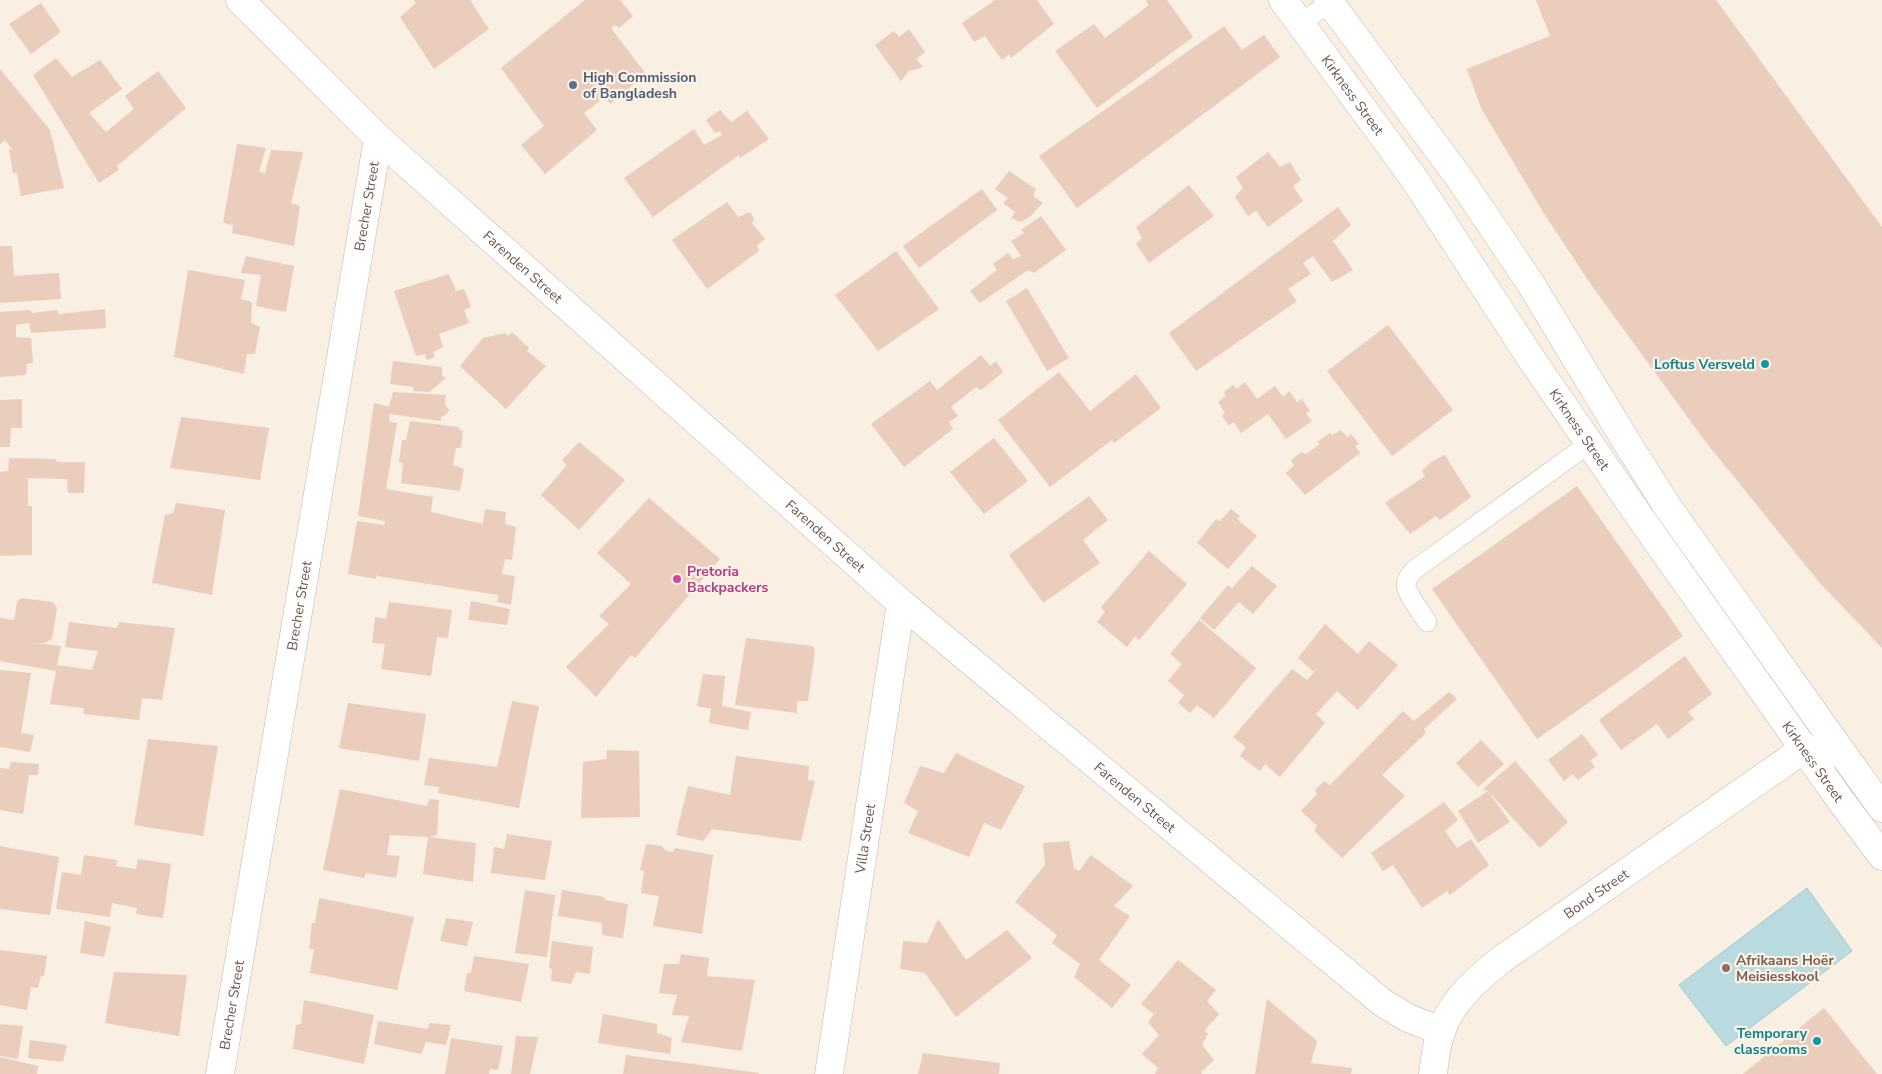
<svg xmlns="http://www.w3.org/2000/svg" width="1882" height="1074" viewBox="0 0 1882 1074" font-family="'Nunito Sans',sans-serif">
  <rect width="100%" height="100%" fill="#f9efe2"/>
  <path fill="#b9dbdf" stroke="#a1cacf" d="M1807,888l45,63 -126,95 -47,-61z"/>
  <g fill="#eacdbd">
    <path d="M414,0h56l19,29 -55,40 -34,-52 16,-14z"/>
    <path d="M585,0h35l13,16 -14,12 -3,-3 -5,3 35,46 -36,30 -5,-7 -21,16 13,17 -52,44 -24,-29 23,-19 -43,-58z"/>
    <path d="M995,0h42l17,24 -43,34 -2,-4 -7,6 -17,-24 -11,6 -12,-19z"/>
    <path d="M1147,0h20l26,37 -96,71 -42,-57 39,-27 11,14 44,-33 -3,-4z"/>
    <path d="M1536,0h180l166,227v421l-63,-66 -114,-141 -113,-155 -49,-74 -62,-104 -14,-39 83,-33z"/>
    <path d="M41,3l20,29 -30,22 -22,-30z"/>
    <path d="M1224,26l18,24 22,-15 16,22 -203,151 -38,-52z"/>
    <path d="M909,29l16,23 -9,7 7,8 -14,4 -8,10 -26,-36 19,-14 5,6z"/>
    <path d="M56,58l16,19 28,-17 22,29 -33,24 17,19 28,-23 -9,-13 33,-25 28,37 -69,58 2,4 -20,13 -66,-108z"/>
    <path d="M0,69l50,61 14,58 -43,8 -4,-23h-4l-4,-24h3l-7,-9 -5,4z"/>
    <path d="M720,110l11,12 16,-11 22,28 -29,19 -1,-3 -86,62 -29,-39 70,-49 10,16 18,-10 -2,-4 -5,2 -9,-13z"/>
    <path d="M237,144l29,4 -7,24 6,1 6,-23 32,2 -12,51 9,3 -6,40 -62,-13 1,-8 -10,-2z"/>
    <path d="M1268,152l12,15 10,-5 11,18 -8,6 10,15 -35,26 -12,-16 -8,5 -13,-19 8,-9 -7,-11z"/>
    <path d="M1009,171l27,18 -3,7 10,7 -12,13 -10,6 -10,-4 4,-6 -12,-9 5,-5 -13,-9z"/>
    <path d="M1189,185l25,31 -65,47 -13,-19 6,-6 -6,-11z"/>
    <path d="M982,189l15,21 -78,58 -16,-22z"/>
    <path d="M727,202l11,15 12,-5 4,7 -2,4 13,16 -8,6 2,6 -52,38 -35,-49z"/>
    <path d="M1338,207l13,18 -18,16 20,29 -21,12 -19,-26 -10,7 8,11 -23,15 9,12 -101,70 -27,-38z"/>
    <path d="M1041,216l25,34 -32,23 -6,-3 -48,33 -10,-12 27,-21 -4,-6 15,-11 5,6 8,-3 -10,-15 13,-8 -3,-3z"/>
    <path d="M0,246h12l2,30 45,-3 2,26 -61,4z"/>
    <path d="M896,251l43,58 -61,42 -43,-56z"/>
    <path d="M246,256l48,10 -8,46 -30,-6 5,-31 -20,-2z"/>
    <path d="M188,270l57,10 -4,19 11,3 -1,21 9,4 -5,27h-8l-3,20 -70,-17z"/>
    <path d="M449,274l7,17 8,-2 7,18 -7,3 5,13 -30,11 4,13 -10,5 2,5 -8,3 -2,-6 -9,2 -22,-65z"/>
    <path d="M1027,288l42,70 -22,13 -41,-70z"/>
    <path d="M105,309l1,19 -75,5 -2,-10 -13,2v12l15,1 2,25 -6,1 -1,11 -26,2v-65l30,-2 2,3 26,-3v4z"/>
    <path d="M1388,325l65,85 -61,46 -65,-85z"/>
    <path d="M512,332l17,16 -2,3 19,15 -40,43 -46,-43 23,-28 22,-5 3,3z"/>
    <path d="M981,355l9,11 6,-5 7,11 -22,18 -5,-3 -25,20 7,9 -9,6 4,7 -49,38 -33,-43 59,-43 7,9z"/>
    <path d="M393,361l49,6v9l4,2 -17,14 -16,-1v-4l-23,-3z"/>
    <path d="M1059,372l31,39 46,-37 25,34 -47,35 -2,-3 -62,47 -52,-67z"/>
    <path d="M1245,382l12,17 18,-13 8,11 6,-6 8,11 5,-3 8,12 -4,2 6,8 -26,18 -18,-25 -27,19 -7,-11 -5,3 -7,-9 3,-3 -7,-11 8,-6 -2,-4 9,-7 4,4z"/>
    <path d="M393,392l53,3 -1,9 4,6 -3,5 -5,2v4l-52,-7 1,8 7,1 -11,66 47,8 -2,15 52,12 2,-15 21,3 -1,12 11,3 -4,33 -7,-1 -3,15 13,2 -4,29 -14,-3 1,-7 -121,-19 1,-9 -2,12 -28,-5 9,-53 27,4 1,-4 -27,-5 16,-113 15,4z"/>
    <path d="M22,399v29h-11l-1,19h-10v-47z"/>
    <path d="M181,417l88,11 -9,52 -90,-12z"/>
    <path d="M410,421l49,6v3h4l-2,18h-5l-3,17 11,4 -4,22 -59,-8 2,-20 -4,-1 3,-22h4z"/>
    <path d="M1341,430l6,7 4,-3 8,10 -4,2 5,7 -55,42 -19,-22 8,-8 -3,-5 11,-8 4,2 14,-10 -3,-2 13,-9 2,2z"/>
    <path d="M994,438l34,43 -44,33 -34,-42z"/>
    <path d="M579,442l46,38 -46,50 -38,-35 26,-30 -5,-5z"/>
    <path d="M1445,455l26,42 -31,23 -4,-4 -26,18 -25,-31 40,-27 -3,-5 9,-9z"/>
    <path d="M9,458l47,1 1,3h28l-1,31h-16l-1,-14 -39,-1v28h4v49l-32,1v-84l8,-1z"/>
    <path d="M1577,486l106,150 -146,103 -105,-150z"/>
    <path d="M1089,496l19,24 -25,20 17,23 -57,40 -34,-48z"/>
    <path d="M649,498l71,61 -85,99 -4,-3 -35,42 -30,-30 43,-43 -10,-8 32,-32 -34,-31z"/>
    <path d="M176,503l49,7 -13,85 -60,-12 13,-68 8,-2z"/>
    <path d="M1231,509l9,7 -3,3 20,17 -29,33 -31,-26 19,-24 4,2z"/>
    <path d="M1149,551l38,33 -48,56 -4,-4 -8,11 -30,-25 8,-10 -4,-5z"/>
    <path d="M1252,566l25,20 -24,28 -14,-12 -25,28 -14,-12 28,-33 4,3z"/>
    <path d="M21,598l31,4 5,6 -5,31 -8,4h-9l26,3 -4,19 35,5 6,-19 -33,-4 4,-25 48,6 2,-6 56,6 -13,72 -20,-2 -3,22 -56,-6 1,-6 -34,-4 6,-33 -56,-10v-43l14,2 3,-18z"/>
    <path d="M471,601l39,8 -3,16 -39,-5z"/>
    <path d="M389,602l63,8 -4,28 -11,-1 -6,39 -50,-7 4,-25 -13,-1 3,-26 11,2z"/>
    <path d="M1199,620l57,48 -42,50 -17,-13 -7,8 -12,-10 6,-8 -16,-14 14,-17 -12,-10z"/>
    <path d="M1325,624l33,30 11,-13 29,24 -40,45 -21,-19 -21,23 9,9 -45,54 -15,-13 -5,7 -20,-15 6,-9 -13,-10 59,-68 15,11 7,-8 -16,-14z"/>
    <path d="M746,638l67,8 2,5 -7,50h-11v12l-62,-8z"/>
    <path d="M1685,656l27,38 -24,18 6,7 -26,20 -11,-15 -36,26 -22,-30z"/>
    <path d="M0,670l31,3 -10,60 13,2 -4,17 -30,-5z"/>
    <path d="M703,674l22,2 -3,30 29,6 -3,18 -39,-7 2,-14 -14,-3z"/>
    <path d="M1449,692l8,7 -33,30 2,4 -44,42 23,21 -63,62 -28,-27 3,-5 -16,-15 16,-17 -2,-4 9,-9 6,4 73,-74 11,10z"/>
    <path d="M512,701l27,5 -20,102 -81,-15 1,-6 -15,-2 5,-27 68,9z"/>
    <path d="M348,703l78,11 -7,47 -80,-13z"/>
    <path d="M1582,734l16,21 -8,6 5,6 -17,13 -5,-6 -9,7 -16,-21z"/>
    <path d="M148,739l70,7 -15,90 -69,-11z"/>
    <path d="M1481,740l23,24 -26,23 -22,-24z"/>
    <path d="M607,750l32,1 1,66 -59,1 2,-56 23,-3z"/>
    <path d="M956,753l69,33 -24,44 -17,-7 -15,34 -61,-24 10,-22 -14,-8 16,-37 24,7z"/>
    <path d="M736,756l73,10 -1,14 7,1 -14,60 -89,-12 -9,12 -27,-6 12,-49 42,9z"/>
    <path d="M1515,761l53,61 -28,26 -52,-57 22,31 -32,21 -20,-32 30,-20 -5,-2z"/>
    <path d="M11,762l28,2 -1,11h-9l-6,39 -23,-4v-42l9,1z"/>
    <path d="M340,789l87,17 2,-7 10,1 -2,35 -9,2 48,6 -3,39 -50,-8 5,-37 -38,-2 -3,20 13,1 -4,22 -30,-5 -2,5 -41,-8z"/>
    <path d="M1444,802l14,18 -13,11 12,17 14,-9 18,26 -39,30 -3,-4 -25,17 -29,-43 -10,6 -12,-18z"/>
    <path d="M507,834l45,7 -7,39 -54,-7 3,-26 10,2z"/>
    <path d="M1069,841l5,27 5,3 12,-16 42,31 -19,20 16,10 -31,44 32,25 -19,23 -38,-31 6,-13 -28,-21 5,-8 -42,-33 30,-37 -2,-22z"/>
    <path d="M646,844l16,2 4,5 7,1 2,-4 38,7 -11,79 -49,-8 6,-30 -18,-3 3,-22 -4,-1z"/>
    <path d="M0,846l59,11 -9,58 -50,-6z"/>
    <path d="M84,855l33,5 -1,6 20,3 2,-10 33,5 -8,54 -27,-4 1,-6 -25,-5 -2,14 -54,-8 6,-37 19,3z"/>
    <path d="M525,890l30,5 -8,62 -32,-4z"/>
    <path d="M562,890l42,7 1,3 23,4 -5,34 -21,-3v-12l-44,-7z"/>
    <path d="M319,898l95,19 -17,73 -87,-17 4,-24h-5l3,-26h3z"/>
    <path d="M446,918l27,4 -6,24 -27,-5z"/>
    <path d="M938,919l28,41 41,-30 25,28 -76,59 -31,-44 -25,-4 3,-28 24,2z"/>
    <path d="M85,921l26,6 -7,30 -24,-4z"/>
    <path d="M552,941l41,6 -3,27 -14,-2 -5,12 -20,-3 1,-12 -3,-1z"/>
    <path d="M0,950l47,6 -3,20h-3l-3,12 -7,-1 -4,23 -27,-5z"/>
    <path d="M681,954l28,4 -2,18 48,4 -13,71 -61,-9 8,-26 -17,-1 5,-20 -18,-2 5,-29h15z"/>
    <path d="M474,956l55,8 -8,38 -57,-11 3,-18h4z"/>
    <path d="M1178,960l38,30 -9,11 12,13 -14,16 3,4 -6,11 12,15 -13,12 1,2h-47l3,-6 -16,-14 17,-19 -11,-13 6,-8 -13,-10z"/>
    <path d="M114,972l73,3 -8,61 -74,-13z"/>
    <path d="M1267,999l50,42 -6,22 41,5 -1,6h-96z"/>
    <path d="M304,1000l70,15 -10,49 -71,-15 3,-24 5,-1z"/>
    <path d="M1824,1008l53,66h-134z"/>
    <path d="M603,1014l54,10v9l15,5 -2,16 -72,-11z"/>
    <path d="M378,1021l49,8 3,-6 21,2 -5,20 -20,-3 -5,12 -47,-10z"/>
    <path d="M0,1024l23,2 -5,33 -18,-3z"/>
    <path d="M516,1036l22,1 -8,37h-19z"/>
    <path d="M451,1038l52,8 -5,24 -8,-1 -1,5h-44z"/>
    <path d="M30,1040l37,5 -4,17 -35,-4z"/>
    <path d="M923,1053l77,10 -1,11h-81z"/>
    <path d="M626,1055l133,18v1h-136z"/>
    <path d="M0,1057l38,9 -1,8h-37z"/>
  </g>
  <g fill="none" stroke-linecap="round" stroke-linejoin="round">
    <defs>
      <g id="lane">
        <path d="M1301,23l32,-23"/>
        <path d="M1427,622c-5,-9 -20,-27 -21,-37 0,-6 4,-10 8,-15l176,-127"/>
      </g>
      <g id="street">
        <path id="s1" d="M240,0l138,138 523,465 482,400 25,15 33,13"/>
        <path id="s2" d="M220,1074l158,-936"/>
        <path id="s3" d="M829,1074l72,-471"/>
        <path id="s4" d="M1433,1074c2,-14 3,-29 8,-42 10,-31 37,-54 61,-73l302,-210 21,1 18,4"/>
      </g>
      <g id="secondary">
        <path id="s5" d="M1283,0l130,177 119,183 110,160 199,281 41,55"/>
        <path d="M1328,0l132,179 69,102 97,160 41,65 176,248 39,54"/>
      </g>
    </defs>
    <use href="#lane" stroke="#c7b6ab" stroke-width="20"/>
    <use href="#street" stroke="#c7b6ab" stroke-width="29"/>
    <use href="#secondary" stroke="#ccb8ab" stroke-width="29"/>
    <use href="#lane" stroke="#fff" stroke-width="19"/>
    <use href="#street" stroke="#fff" stroke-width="28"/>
    <use href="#secondary" stroke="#fff" stroke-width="28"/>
  </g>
  <circle fill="#5c6f8a" stroke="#fcf3e7" stroke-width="2" cx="573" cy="85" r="5"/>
  <g fill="#0f9aa8" stroke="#fcf3e7" stroke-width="2">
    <circle cx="1765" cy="364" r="5"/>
    <circle cx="1817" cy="1041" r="5"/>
  </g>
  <circle fill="#d1479c" stroke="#fcf3e7" stroke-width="2" cx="677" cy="579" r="5"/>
  <circle fill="#8d6e63" stroke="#fcf3e7" stroke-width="2" cx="1726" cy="968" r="5"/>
  <g text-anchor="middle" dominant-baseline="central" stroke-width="4.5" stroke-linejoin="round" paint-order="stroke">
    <g font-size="14" font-weight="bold" fill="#4e5e75" stroke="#fcf3e7" text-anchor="start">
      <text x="583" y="77">High Commission<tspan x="583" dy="16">of Bangladesh</tspan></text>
    </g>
    <g font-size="14" fill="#6c564c" stroke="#fcf3e7">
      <text stroke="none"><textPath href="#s5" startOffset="118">Kirkness Street</textPath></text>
      <text stroke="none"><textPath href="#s2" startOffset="880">Brecher Street</textPath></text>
      <text stroke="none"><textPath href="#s1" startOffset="389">Farenden Street</textPath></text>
      <text stroke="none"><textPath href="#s5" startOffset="522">Kirkness Street</textPath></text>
      <text stroke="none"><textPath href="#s1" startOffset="794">Farenden Street</textPath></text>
      <text stroke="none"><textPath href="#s2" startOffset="475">Brecher Street</textPath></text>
      <text stroke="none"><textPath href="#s5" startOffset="928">Kirkness Street</textPath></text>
      <text stroke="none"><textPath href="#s1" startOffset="1199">Farenden Street</textPath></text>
      <text stroke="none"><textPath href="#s3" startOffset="238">Villa Street</textPath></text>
      <text stroke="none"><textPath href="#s4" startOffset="254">Bond Street</textPath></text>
      <text stroke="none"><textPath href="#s2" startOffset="70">Brecher Street</textPath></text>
    </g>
    <g font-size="14" font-weight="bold" fill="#0d838f" stroke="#fcf3e7" text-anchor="end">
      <text x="1755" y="364">Loftus Versveld</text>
      <text x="1807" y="1033">Temporary<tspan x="1807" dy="16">classrooms</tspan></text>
    </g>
    <g font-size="14" font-weight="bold" fill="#b23c85" stroke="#fcf3e7" text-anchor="start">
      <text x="687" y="571">Pretoria<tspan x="687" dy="16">Backpackers</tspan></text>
    </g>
    <g font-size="14" font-weight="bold" fill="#785e54" stroke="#fcf3e7" text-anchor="start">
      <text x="1736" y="960">Afrikaans Hoër<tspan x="1736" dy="16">Meisiesskool</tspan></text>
    </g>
  </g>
</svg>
